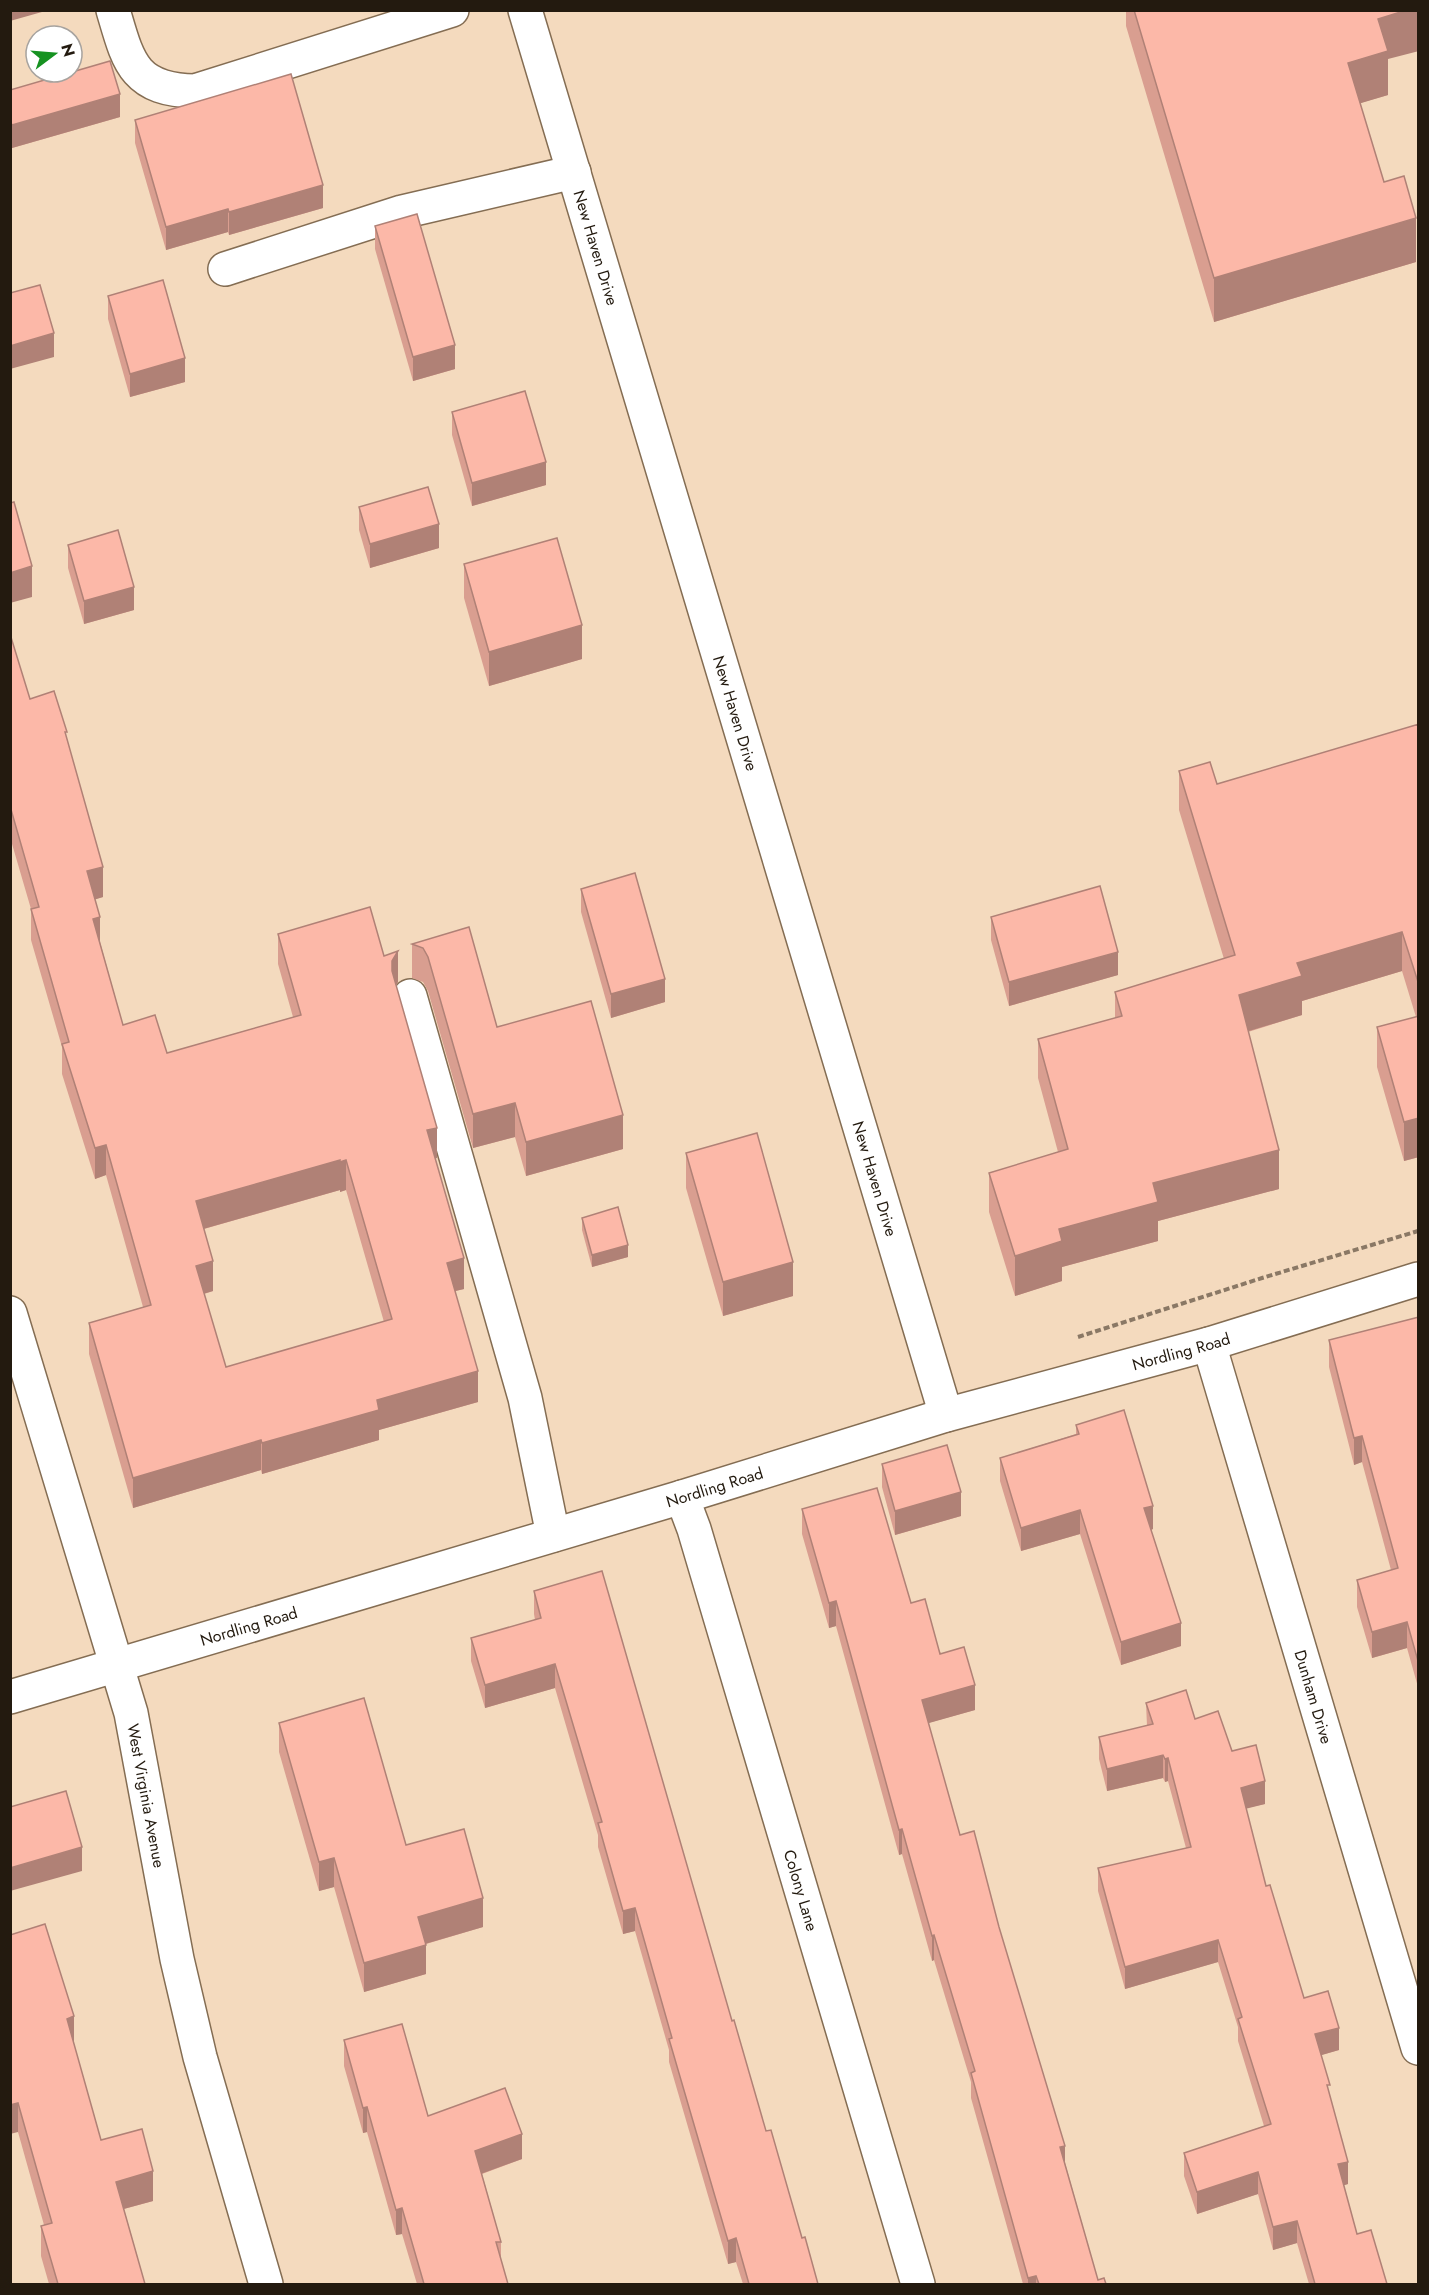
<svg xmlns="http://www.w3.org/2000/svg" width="1429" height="2295" viewBox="0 0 1429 2295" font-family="Jost,sans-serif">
  <rect width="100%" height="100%" fill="#f4dabe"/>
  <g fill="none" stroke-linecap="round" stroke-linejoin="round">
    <defs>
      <g id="minor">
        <path d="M113,10c15,51 20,80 82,81l257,-81"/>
        <path id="s1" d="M525,10l421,1405"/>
        <path d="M225,269l177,-57 172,-40"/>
        <path d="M410,996l115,402 28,137"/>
        <path id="s2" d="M10,1313l121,400 46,246 23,98 66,227"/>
        <path id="s3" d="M1209,1344l209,704"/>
        <path id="s4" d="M682,1497l12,32 224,755"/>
        <path id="s5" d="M10,1697l672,-200 264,-82 263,-71 209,-65"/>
      </g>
    </defs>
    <use href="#minor" stroke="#846d53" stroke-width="36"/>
    <path stroke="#8a7865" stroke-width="4" stroke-dasharray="6 3" stroke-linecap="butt" d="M1078,1337l184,-59 156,-47"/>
    <use href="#minor" stroke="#fff" stroke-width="33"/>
  </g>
  <g fill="#d99e90" fill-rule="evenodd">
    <path d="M1126,10h293l-31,49v36l-28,8 24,79 32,80 -202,60 -88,-296z"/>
    <path d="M10,90l110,27 -108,31 -2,-4z"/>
    <path d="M135,120l188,88 -94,27 -1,-3 -62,18 -31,-107z"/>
    <path d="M375,226l80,143 -42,12 -38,-132z"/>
    <path d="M108,296l77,86 -55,15 -22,-78z"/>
    <path d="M452,412l94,73 -74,21 -20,-71z"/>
    <path d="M359,507l80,41 -69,20 -11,-38z"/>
    <path d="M68,545l66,65 -50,14 -16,-56z"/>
    <path d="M464,564l118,95 -93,27 -25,-88z"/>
    <path d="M10,634l20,65 37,40 36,158 -8,2 5,43 23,83 44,28 126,-36 -15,-53v-30l106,22 14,26 -2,3 41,173h-2l29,131 -9,2 23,111 -99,28v10l-117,34 -1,-4 -128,38 -44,-154v-31l54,-16 -37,-132 -11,4 -33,-105v-27l-31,-107v-31l-21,-72zM340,1190v2l6,-2 38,132 -158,45 -22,-73 9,-3 -9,-62z"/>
    <path d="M1419,724v433l-15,4 -27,-94v-40l39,-10 -14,-46 -100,30v14l-54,17 31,157 -121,32v20l-96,26v14l-47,15 -26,-84v-39l69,-21 -20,-74v-39l77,-21v-26l109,-33 -45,-149v-39l38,13z"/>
    <path d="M581,889l84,113 -54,16 -30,-106z"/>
    <path d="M991,917l127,58 -109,31 -18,-66z"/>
    <path d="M469,927l28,100 126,122 -97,27 -11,-39 -42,11 -45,-157 -5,-9 -11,-4v-34z"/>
    <path d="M686,1153l107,143 -70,20 -37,-128z"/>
    <path d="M582,1218l46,39 -36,10 -10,-37z"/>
    <path d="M1419,1317l-1,370 -11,-39 -35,10 -15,-51v-27l34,-10 -29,-108 -8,3 -25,-98v-27z"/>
    <path d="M1076,1425l77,104 -2,1 30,116 -60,19 -41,-131 -59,17 -21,-70v-23l76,-24z"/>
    <path d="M882,1464l79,52 -66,19 -13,-48z"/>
    <path d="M802,1509l109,94 64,107 -47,13 32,112 105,328 33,117 8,4h-83l-52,-186v-16l-37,-122 -2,1 -30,-107 -3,1 -63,-229 -7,2 -27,-94z"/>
    <path d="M534,1591l198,430 34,110 52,153h-75l-7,-22 -8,2 -59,-202v-12l-34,-119 -12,3 -25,-87v-12l-43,-147 -70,20 -14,-47v-23l64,-18 -1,-6z"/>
    <path d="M1146,1703l49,16 37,32 33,53 -19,4 20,78 38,112 35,52 -18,5 27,129 -4,1 13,49 30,50h-78l-12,-41 -24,7 -15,-56 -61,20 -13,-38v-23l80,-27 -26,-85v-14l-20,-65 -93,27 -27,-98v-23l88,-20 -18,-67 -3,1 -2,-4 -56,13 -8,-32v-22l48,-11z"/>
    <path d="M279,1723l127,122 77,82 -57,17v30l-62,18 -30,-105 -15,4 -40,-139z"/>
    <path d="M10,1935l64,109 27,96 52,61 -29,8 21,75h-96l-8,-28v-30l3,-1 -26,-93z"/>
    <path d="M344,2040l84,76 94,43 -40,15 19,68v17l7,25h-91l-15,-50 -6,1 -29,-103 -4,1 -19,-67z"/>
  </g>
  <g fill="#b08176">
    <path d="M10,10h39l-39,11z"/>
    <path d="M1407,10h12v41l-31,8v36l-40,12v-44l30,-44z"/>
    <path d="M120,94v23l-108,31v-23z"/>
    <path d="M323,185v23l-94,27v-23z"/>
    <path d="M228,209v23l-62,18v-23z"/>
    <path d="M1416,218v44l-202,60v-44z"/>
    <path d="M54,333v24l-44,12v-23z"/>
    <path d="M455,345v24l-42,12v-24z"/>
    <path d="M185,358v24l-55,15v-23z"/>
    <path d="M546,462v23l-74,21v-23z"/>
    <path d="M439,524v24l-69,20v-24z"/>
    <path d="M32,566v31l-22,6v-30z"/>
    <path d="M134,587v23l-50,14v-23z"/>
    <path d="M582,625v34l-93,27v-34z"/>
    <path d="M103,867v30l-16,5v-31z"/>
    <path d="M100,917v30l-7,-28z"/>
    <path d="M1402,932v39l-100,30v14l-63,19v-39l58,-32z"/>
    <path d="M398,951v31l-6,9v-30z"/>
    <path d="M1118,952v23l-109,31v-24z"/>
    <path d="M665,979v23l-54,16v-24z"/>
    <path d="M515,1103v34l-42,11v-34z"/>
    <path d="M623,1115v34l-97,27v-34z"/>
    <path d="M1419,1118v39l-15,4v-39z"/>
    <path d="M437,1128v30l-10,3v-31z"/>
    <path d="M106,1145v30l-11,4v-31z"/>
    <path d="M1279,1150v39l-121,32v20l-96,26v14l-47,15v-40l44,-27 94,-46z"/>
    <path d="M340,1160v30l-144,41v-30z"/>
    <path d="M346,1160v30l-6,2v-30z"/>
    <path d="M628,1245v12l-36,10v-12z"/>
    <path d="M464,1258v31l-17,4v-30z"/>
    <path d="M213,1261v30l-17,5v-30z"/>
    <path d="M793,1262v34l-70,20v-34z"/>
    <path d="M478,1371v31l-99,28v10l-117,34v-31l115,-43z"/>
    <path d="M1362,1436v26l-8,3v-27z"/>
    <path d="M261,1440v30l-128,38v-30z"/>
    <path d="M961,1492v24l-66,19v-24z"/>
    <path d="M1153,1506v23l-9,3v-24z"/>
    <path d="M1080,1510v24l-59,17v-23z"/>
    <path d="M836,1601v25l-7,2v-25z"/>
    <path d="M1407,1622v26l-35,10v-26z"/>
    <path d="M1181,1623v23l-60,19v-23z"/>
    <path d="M555,1664v24l-70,20v-23z"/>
    <path d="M975,1685v25l-53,15v-25z"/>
    <path d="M1163,1755v23l-56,13v-22z"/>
    <path d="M1168,1758v23l-3,1v-23z"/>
    <path d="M1265,1781v23l-24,6v-22z"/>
    <path d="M902,1829v25l-3,1v-25z"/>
    <path d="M82,1847v24l-72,20v-23z"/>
    <path d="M334,1858v29l-15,4v-29z"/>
    <path d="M483,1898v29l-65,19v-29z"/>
    <path d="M635,1908v23l-12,3v-23z"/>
    <path d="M934,1935v25l-2,1v-25z"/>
    <path d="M1218,1940v22l-93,27v-22z"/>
    <path d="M426,1945v29l-62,18v-29z"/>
    <path d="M74,2016v30l-7,-27z"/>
    <path d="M1339,2028v22l-24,7v-23z"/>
    <path d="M18,2103v29l-8,2v-29z"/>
    <path d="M367,2107v25l-4,1v-25z"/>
    <path d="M522,2134v25l-47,17v-25z"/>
    <path d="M1065,2146v25l-5,-24z"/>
    <path d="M1348,2162v22l-10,3v-23z"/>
    <path d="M153,2171v30l-37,10v-29z"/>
    <path d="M1258,2172v22l-61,20v-22z"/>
    <path d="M402,2208v26l-6,1v-25z"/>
    <path d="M1297,2221v22l-24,7v-23z"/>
    <path d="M736,2238v24l-8,2v-23z"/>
    <path d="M1036,2276v8h-8v-6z"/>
  </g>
  <g fill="#fcb8a8" stroke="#b08176" stroke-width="1.5" fill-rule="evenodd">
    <path d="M1134,10h273l-29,9 10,32 -40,12 36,119 20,-6 12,42 -202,60z"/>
    <path d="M110,61l10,33 -108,31 -2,-5v-30z"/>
    <path d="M291,74l32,111 -94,27 -1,-3 -62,18 -31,-107z"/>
    <path d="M417,214l38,131 -42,12 -38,-131z"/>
    <path d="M163,280l22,78 -55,16 -22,-78z"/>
    <path d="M40,285l14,48 -44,13v-53z"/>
    <path d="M525,391l21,71 -74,21 -20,-71z"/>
    <path d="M428,487l11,37 -69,20 -11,-37z"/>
    <path d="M14,502l18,64 -22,7v-70z"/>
    <path d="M118,530l16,57 -50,14 -16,-56z"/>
    <path d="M557,538l25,87 -93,27 -25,-88z"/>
    <path d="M10,634l20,65 24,-8 13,41h-2l38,135 -16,4 13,46 -7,2 30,106 32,-10 12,38 134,-38 -23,-81 92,-27 14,49 14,-5 -6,10v10l45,157 -10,2 37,128 -17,5 31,108 -101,29 2,10 -117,33 -1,-3 -128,38 -44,-155 62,-18 -45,-160 -11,3 -33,-104 7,-2 -38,-133 8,-2 -29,-101zM340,1160v2l6,-2 46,159 -166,48 -30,-101 17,-5 -17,-60z"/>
    <path d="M1419,724v261l-17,-53 -105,31 5,13 -63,19 40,155 -126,33 5,19 -99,27 3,12 -47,15 -26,-83 79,-24 -30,-110 84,-23 -7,-24 120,-37 -56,-184 31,-9 7,22z"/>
    <path d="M635,873l30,106 -54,15 -30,-105z"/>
    <path d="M1100,886l18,66 -109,30 -18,-65z"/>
    <path d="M469,927l28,100 94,-26 32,114 -97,27 -11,-39 -42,11 -45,-157 -5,-9 -11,-4z"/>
    <path d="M1419,1016v102l-15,4 -27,-95z"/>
    <path d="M757,1133l36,129 -70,20 -37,-129z"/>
    <path d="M618,1207l10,38 -36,10 -10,-37z"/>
    <path d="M1419,1317v344h-1l-11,-39 -35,10 -15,-52 41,-12 -36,-132 -8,2 -25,-98z"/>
    <path d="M1124,1410l29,96 -9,2 37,115 -60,19 -41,-132 -59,18 -21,-70 79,-24 -3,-9z"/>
    <path d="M947,1445l14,47 -66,19 -13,-47z"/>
    <path d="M877,1488l34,115 14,-4 15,55 24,-7 11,38 -53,15 38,135 14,-4 25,96 66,219 -5,1 38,133 6,-2 2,6h-67l-3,-8 -8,2 -57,-205 4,-2 -41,-136 -2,1 -30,-107 -3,1 -63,-229 -7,2 -27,-94z"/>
    <path d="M602,1571l130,450 2,-1 32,111 5,-1 31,108 3,-1 13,47h-69l-13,-46 -8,3 -59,-202 3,-1 -37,-130 -12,3 -25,-88 4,-1 -47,-158 -70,21 -14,-47 70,-20 -7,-27z"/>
    <path d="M1186,1690l9,29 23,-8 14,40 24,-6 9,36 -24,7 25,98 4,-1 34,113 24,-7 11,37 -24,6 15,51h-3l21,77 -10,2 19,70 14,-4 16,54h-72l-18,-63 -24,6 -15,-55 -61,20 -13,-39 87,-29 -33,-105 4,-2 -24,-77 -93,27 -27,-99 93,-21 -23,-89 -3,1 -2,-4 -56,14 -8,-32 54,-13 -7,-21z"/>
    <path d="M364,1698l42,147 58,-16 19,69 -65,19 8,28 -62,18 -30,-105 -15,4 -40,-139z"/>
    <path d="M66,1791l16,56 -72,21v-61z"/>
    <path d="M45,1924l29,92 -7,3 34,121 41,-11 11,42 -37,11 29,102h-87l-17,-58 11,-3 -34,-120 -8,2v-170z"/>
    <path d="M402,2024l26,92 77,-28 17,46 -47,17 26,91h-5l12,42h-84l-22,-76 -6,2 -29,-103 -4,1 -19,-68z"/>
  </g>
  <g text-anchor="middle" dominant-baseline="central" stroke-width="5" stroke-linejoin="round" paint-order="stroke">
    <g font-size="16" fill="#231a0f" stroke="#fff">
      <text stroke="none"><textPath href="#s1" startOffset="248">New Haven Drive</textPath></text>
      <text stroke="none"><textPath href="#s1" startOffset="734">New Haven Drive</textPath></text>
      <text stroke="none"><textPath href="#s1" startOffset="1220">New Haven Drive</textPath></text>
      <text stroke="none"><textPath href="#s5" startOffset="1221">Nordling Road</textPath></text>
      <text stroke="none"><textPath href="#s5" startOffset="735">Nordling Road</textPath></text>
      <text stroke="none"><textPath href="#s5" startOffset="249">Nordling Road</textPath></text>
      <text stroke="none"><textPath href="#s3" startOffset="368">Dunham Drive</textPath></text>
      <text stroke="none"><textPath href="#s2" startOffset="502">West Virginia Avenue</textPath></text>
      <text stroke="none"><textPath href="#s4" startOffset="411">Colony Lane</textPath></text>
    </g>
  </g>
  <rect width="1429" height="2295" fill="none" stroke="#231a0f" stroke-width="24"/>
  <g transform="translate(54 54) rotate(74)"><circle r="28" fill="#ffffff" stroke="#a7a39f" stroke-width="1.5"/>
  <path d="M0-4.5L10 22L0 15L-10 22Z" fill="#169221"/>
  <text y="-9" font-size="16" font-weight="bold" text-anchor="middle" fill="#231a0f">N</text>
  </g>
</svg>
